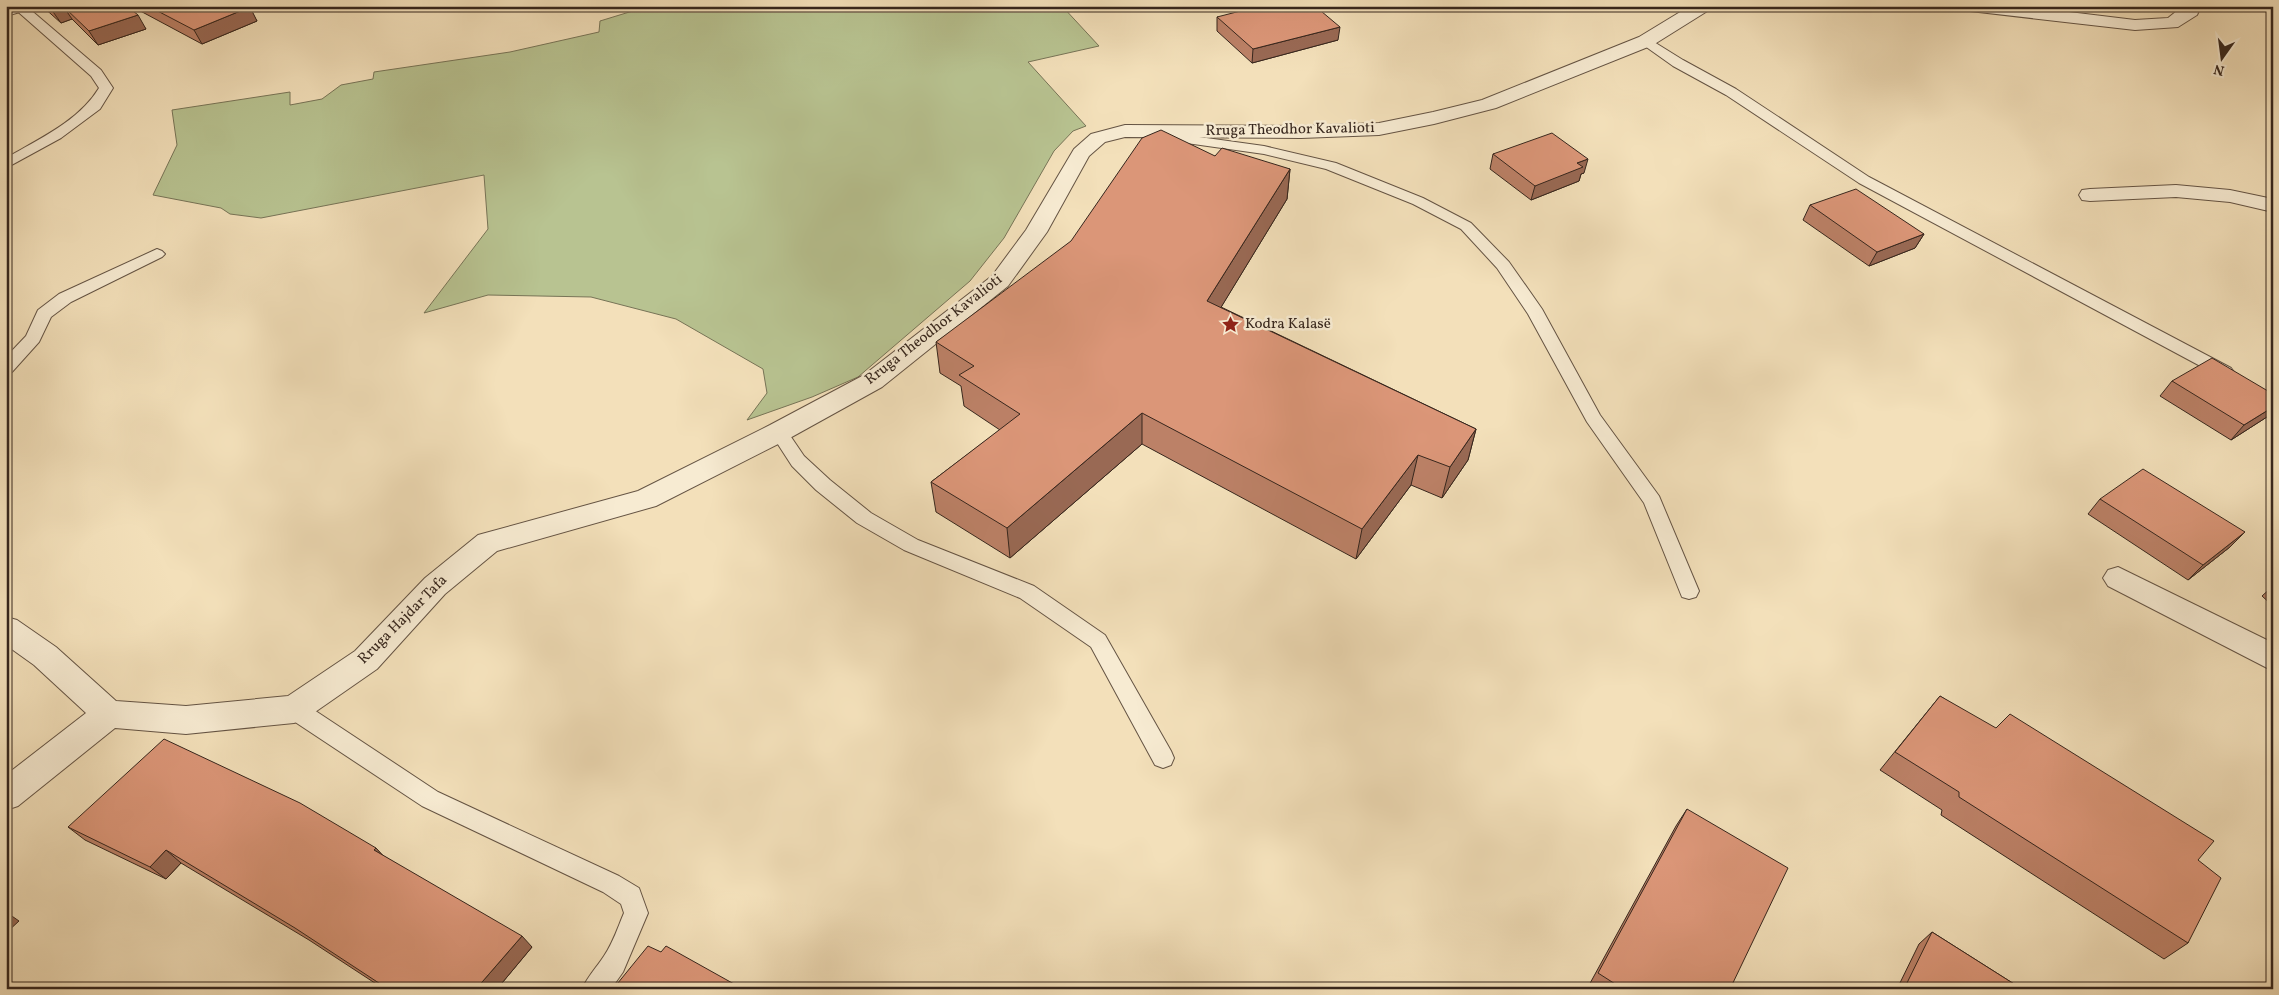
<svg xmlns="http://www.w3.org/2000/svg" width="2279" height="995" viewBox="0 0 2279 995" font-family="Vollkorn,serif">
  <rect width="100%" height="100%" fill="#f3e0ba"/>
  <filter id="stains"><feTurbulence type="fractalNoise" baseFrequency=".004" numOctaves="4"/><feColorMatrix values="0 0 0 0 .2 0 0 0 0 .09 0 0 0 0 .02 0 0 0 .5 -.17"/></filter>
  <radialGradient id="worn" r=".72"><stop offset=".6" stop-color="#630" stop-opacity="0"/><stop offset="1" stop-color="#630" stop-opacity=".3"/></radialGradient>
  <path fill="#b8c391" stroke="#777457" d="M649,6h413l37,40 -71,16 58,64 -13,5 -19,20 -50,87 -34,43 -112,96 -46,20 -65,23 20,-27 -4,-24 -87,-50 -85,-22 -103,-2 -64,18 64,-84 -4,-54 -223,43 -31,-4 -9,-6 -68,-13 24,-50 -5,-35 118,-18v13l32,-6 19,-14 32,-6 1,-7 136,-20 89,-20 1,-11z"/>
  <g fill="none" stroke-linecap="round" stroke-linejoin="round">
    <defs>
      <g id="service">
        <path d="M14,6h12l75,64 12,18 -13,21 -39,29 -55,30v-10c33,-19 73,-37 93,-70l-8,-12 -75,-66z"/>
        <path d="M1646,37l37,23 53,29 133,88 362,191 3,4 -3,4 -6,2 -6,-2 -360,-193 -133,-88 -53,-29 -31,-22 -2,-3 2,-3z"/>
        <path d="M1156,131l108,15 72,17 87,35 48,25 38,39 33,47 58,106 59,81 40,95 -3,6 -7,2 -7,-2 -38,-94 -57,-81 -59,-108 -31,-46 -36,-39 -48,-25 -87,-35 -62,-15 -113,-16 -2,-3 2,-3z"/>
        <path d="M157,249l5,2 3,3 -3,3 -91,45 -20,15 -12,25 -27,30 -6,2v-17l20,-21 12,-26 21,-16z"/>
        <path d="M779,426l6,2 19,28 26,24 41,33 47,27 116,46 71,49 66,116 3,7 -3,7 -8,3 -8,-3 -64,-118 -71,-49 -116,-48 -47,-27 -41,-33 -24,-24 -22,-34 3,-4z"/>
        <path d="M294,700l8,2 136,90 181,84 20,12 9,25 -25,59 -12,17h-29c6,-13 15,-22 22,-33 9,-13 14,-29 20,-43l-3,-9 -18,-12 -181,-86 -136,-90 -3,-7 3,-7z"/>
      </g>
      <g id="minor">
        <path d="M6,6h24l-3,4 -21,6z"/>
        <path d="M1690,6h22l-3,4 -56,35 -157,63 -62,16 -55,11 -78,3 -176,-1 -20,5 -16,14 -42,76 -39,54 -126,101 -94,52 -132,67 -159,45 -52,43 -68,75 -72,50 -11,4 -108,11 -71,-6 -97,78 -12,4v-35l80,-62 -52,-48 -28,-20v-28l11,3 39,27 60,54 70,5 102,-10 67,-45 70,-73 53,-43 160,-44 132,-66 94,-50 128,-99 34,-46 48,-81 17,-15 34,-9 176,1 78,-3 54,-11 49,-12 157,-63z"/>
        <path d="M1961,6h58l116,14 33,-2 15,-12h18l-4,9 -19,12 -43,3 -165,-19 -6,-1z"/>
        <path d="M2176,185l54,5 43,9v13l-43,-10 -54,-5 -86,4 -8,-1 -3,-5 3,-5 8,-1z"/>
        <path d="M2118,567l155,76v28l-165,-85 -5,-8 5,-8z"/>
      </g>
    </defs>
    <use href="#service" stroke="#655444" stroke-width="2"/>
    <use href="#minor" stroke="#655444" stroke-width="2"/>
    <use href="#service" fill="#f7ebd2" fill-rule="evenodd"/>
    <use href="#minor" fill="#f7ebd2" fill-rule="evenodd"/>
  </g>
  <g fill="#bc8167" stroke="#36261d">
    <path d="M42,6h85l19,23 -48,16 -26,-26 -11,4z"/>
    <path d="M131,6h117l9,15 -55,23z"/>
    <path d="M1217,17l121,23 -86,23 -35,-32z"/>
    <path d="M1493,154l91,19 -3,1 -2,7 -48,19 -41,-31z"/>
    <path d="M1215,156l75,13 -3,30 -66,108 255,122 -8,31 -26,38 -31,-13 -55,74 -214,-115 -132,114 -74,-46 -5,-30 69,-52 -36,-24 -3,-20 -21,-13 -4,-31z"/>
    <path d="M1810,205l114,29 -9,14 -46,18 -66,-46z"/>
    <path d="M2172,381l98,34 -39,25 -71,-44z"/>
    <path d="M2100,499l145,33 -15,15 -42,33 -100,-66z"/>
    <path d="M2273,586v20l-11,-10z"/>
    <path d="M1940,696l258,164 -10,83 -24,16 -223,-144 1,-5 -62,-40z"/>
    <path d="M1687,809l43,180h-140l-2,-2 88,-161z"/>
    <path d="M68,827l308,21 6,7 150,92 -35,42h-113l-75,-49 -128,-77 -15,16 -81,-39z"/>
    <path d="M1932,932l90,57h-125l22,-45z"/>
  </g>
  <g fill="#996954" stroke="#36261d">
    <path d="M61,6h2l9,13 -11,4 -10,-14z"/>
    <path d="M250,7l7,14 -55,23 -8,-14z"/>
    <path d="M138,15l8,14 -48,16 -9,-14z"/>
    <path d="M1340,27l-2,13 -86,23 1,-14z"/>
    <path d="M1588,159l-4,14 -3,1 -2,7 -48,19 4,-14 42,-23z"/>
    <path d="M1290,169l-3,30 -81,133 1,-31z"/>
    <path d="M1924,234l-9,14 -46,18 8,-14z"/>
    <path d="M2273,407v5l-3,3 -39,25 13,-15z"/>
    <path d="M1142,413v31l-132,114 -3,-30z"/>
    <path d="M1476,429l-8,31 -26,38 8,-31z"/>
    <path d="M1418,455l-7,30 -55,74 6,-30z"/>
    <path d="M2245,532l-15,15 -42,33 15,-15z"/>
    <path d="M376,848l12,13 -14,-11z"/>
    <path d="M166,850l15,13 -15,16 -16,-12z"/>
    <path d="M6,912l13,9 -13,12z"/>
    <path d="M522,936l10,11 -35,42h-21z"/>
  </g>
  <g fill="#db9678" stroke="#36261d">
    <path d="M48,6h13l-10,3z"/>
    <path d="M63,6h64l11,9 -49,16z"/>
    <path d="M148,6h100l2,1 -56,23z"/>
    <path d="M1260,6h55l25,21 -87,22 -36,-32z"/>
    <path d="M1161,130l54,26 7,-8 68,21 -83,132 269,128 -26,38 -32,-12 -56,74 -220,-116 -135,115 -76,-46 89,-68 -61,-39 15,-9 -38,-24 135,-101 71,-103z"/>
    <path d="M1552,133l36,26 -11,4 6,4 -48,19 -42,-32z"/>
    <path d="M1856,189l68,45 -47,18 -67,-47z"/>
    <path d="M2212,358l61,36v13l-29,18 -72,-44z"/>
    <path d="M2143,469l102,63 -42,33 -103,-66z"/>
    <path d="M1940,696l56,32 14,-14 204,127 -16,19 23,18 -33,65 -229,-146v-5l-64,-40z"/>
    <path d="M164,739l136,64 76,45 -2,2 148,86 -46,53h-88l-93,-61 -129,-78 -16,17 -82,-40z"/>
    <path d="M1687,809l101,59 -58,121h-107l-25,-16z"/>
    <path d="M1932,932l90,57h-118z"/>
    <path d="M648,946l13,6 5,-6 77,43h-130z"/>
  </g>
  <defs>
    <symbol id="sight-bare" viewBox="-9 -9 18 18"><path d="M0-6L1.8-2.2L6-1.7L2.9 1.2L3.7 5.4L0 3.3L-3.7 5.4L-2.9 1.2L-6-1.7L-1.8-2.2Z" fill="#8f2418" stroke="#f7ebd2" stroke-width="2.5" paint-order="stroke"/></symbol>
  </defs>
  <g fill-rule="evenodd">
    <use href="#sight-bare" x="1218" y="312" width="25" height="25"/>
  </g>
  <g text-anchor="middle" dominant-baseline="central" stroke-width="5" stroke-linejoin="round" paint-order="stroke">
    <g font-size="15" fill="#36261d" stroke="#f7ebd2">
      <text transform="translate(1290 130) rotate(-1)">Rruga Theodhor Kavalioti</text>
      <text transform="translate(934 330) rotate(-38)">Rruga Theodhor Kavalioti</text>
      <text transform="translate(403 620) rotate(-45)">Rruga Hajdar Tafa</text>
    </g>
    <g font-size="15" fill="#36261d" stroke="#f7ebd2" text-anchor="start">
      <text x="1245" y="324">Kodra Kalasë</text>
    </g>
  </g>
  <rect width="2279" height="995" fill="none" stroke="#f3e0ba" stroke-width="25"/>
  <rect x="8" y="8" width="2264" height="980" fill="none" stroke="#36261d" stroke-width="2.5"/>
  <rect x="12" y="12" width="2254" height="970" fill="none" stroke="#36261d"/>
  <g transform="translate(2222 58) rotate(194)" stroke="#f7ebd2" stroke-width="4" paint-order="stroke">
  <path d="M0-4L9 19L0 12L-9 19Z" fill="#36261d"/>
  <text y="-8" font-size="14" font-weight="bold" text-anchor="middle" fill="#36261d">N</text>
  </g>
  <rect width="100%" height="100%" filter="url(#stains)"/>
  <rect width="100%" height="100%" fill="url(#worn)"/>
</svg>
